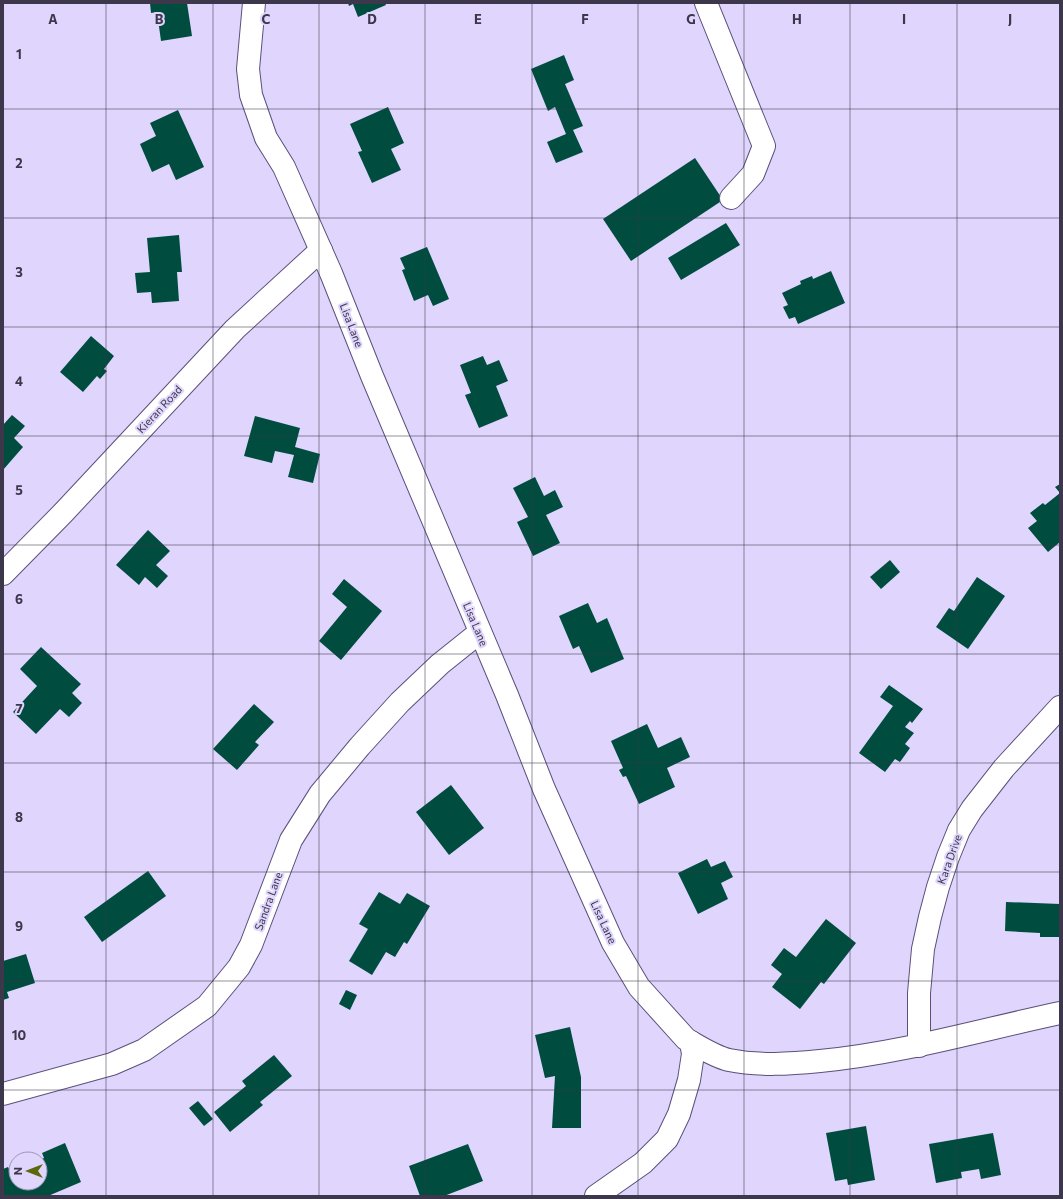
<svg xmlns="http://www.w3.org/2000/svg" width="1063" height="1199" viewBox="0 0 1063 1199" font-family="Commissioner,sans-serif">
  <rect width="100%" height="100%" fill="#dfd5fd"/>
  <g fill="#004d40">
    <path d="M150,3h37l5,33 -31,5 -4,-29 -6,1z"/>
    <path d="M348,3h37l1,2 -28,12 -5,-13 -4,2z"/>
    <path d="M564,55l10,25 -9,4 18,42 -10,4 10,22 -27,11 -9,-21 19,-8 -11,-27 -7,4 -17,-42z"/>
    <path d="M388,107l16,36 -13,6 10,21 -29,13 -14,-31 4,-1 -12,-27z"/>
    <path d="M178,110l26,57 -28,13 -7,-16 -17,8 -12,-28 16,-8 -6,-13z"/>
    <path d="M695,158l28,42 -92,61 -28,-42z"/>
    <path d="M726,223l14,22 -59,35 -13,-22z"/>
    <path d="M179,235l3,37h-5l2,29 -27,2 -1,-11 -14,1 -2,-20 15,-1 -3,-34z"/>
    <path d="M427,247l22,52 -16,7 -5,-11 -14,6 -12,-31 3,-1 -5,-11z"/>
    <path d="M831,271l14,32 -47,21 -3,-7 -6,2 -6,-12 5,-2 -6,-12 19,-9 -1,-3 12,-5 1,3z"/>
    <path d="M91,336l23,20 -10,13 3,2 -7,8 -3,-3 -14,16 -23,-20z"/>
    <path d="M483,356l4,9 12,-5 9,21 -12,5 12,30 -29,12 -14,-33 6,-2 -11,-28z"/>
    <path d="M12,415l13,11 -11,12 9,9 -20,23v-45z"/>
    <path d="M255,416l45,12 -5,19 25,7 -7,29 -25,-6 6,-22 -19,-4 -3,12 -28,-7z"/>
    <path d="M535,477l9,19 11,-6 8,17 -17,8 14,28 -27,13 -16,-34 11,-5 -15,-29z"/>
    <path d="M1060,484v58l-12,10 -20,-24 9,-7 -7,-8 13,-10 2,2 15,-12 -5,-6z"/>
    <path d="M148,530l22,21 -14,14 12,11 -11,12 -12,-11 -6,8 -23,-20z"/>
    <path d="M890,560l10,12 -19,17 -11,-12z"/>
    <path d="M977,577l28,19 -37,53 -32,-22 13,-19 5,3z"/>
    <path d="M344,579l38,32 -41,49 -22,-19 28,-34 -15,-13z"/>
    <path d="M588,603l9,20 10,-5 17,41 -33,14 -12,-27 -6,3 -14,-33z"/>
    <path d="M41,647l40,37 -9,9 10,10 -13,14 -9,-8 -24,25 -23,-22 24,-26 -17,-17z"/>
    <path d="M889,685l34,24 -11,14 -2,-2 -5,6 9,6 -9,11 5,4 -10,14 -5,-3 -10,13 -26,-19 34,-47 -13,-9z"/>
    <path d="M254,704l20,18 -19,20 4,3 -22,25 -24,-21z"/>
    <path d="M647,724l11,24 23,-11 9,20 -23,11 8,19 -36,17 -13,-28 -3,1 -4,-7 4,-2 -12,-27z"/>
    <path d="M451,785l33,43 -35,27 -33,-43z"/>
    <path d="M707,859l4,8 14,-6 8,16 -12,6 7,16 -30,15 -20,-41z"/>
    <path d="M148,871l18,25 -64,46 -18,-25z"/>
    <path d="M379,892l21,12 7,-11 23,13 -23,38 -3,-2 -9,15 -9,-5 -14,23 -23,-14 19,-32 -9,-5z"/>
    <path d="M1006,902l54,2v33h-20v-4l-35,-2z"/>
    <path d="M826,919l30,24 -32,41 -3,-2 -21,27 -28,-22 10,-13 -11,-9 13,-17 12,9z"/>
    <path d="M26,954l9,29 -28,9 2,6 -6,2v-39z"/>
    <path d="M346,990l11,5 -7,15 -11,-6z"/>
    <path d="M570,1027l11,50v51h-29l3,-52 -10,2 -10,-43z"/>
    <path d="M274,1055l18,21 -32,26 3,3 -33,27 -16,-20 32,-26 -4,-5z"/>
    <path d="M198,1101l15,18 -9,7 -15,-18z"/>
    <path d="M866,1126l9,54 -27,5 -1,-6 -12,2 -9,-48z"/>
    <path d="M993,1133l8,42 -20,4 -2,-10 -18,3 1,6 -26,5 -7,-39z"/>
    <path d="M65,1143l16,39 -33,14h-45v-27l5,-2 3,6 5,-2v12h24v-23l4,-2 -2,-5z"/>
    <path d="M468,1144l15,37 -39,15h-24l-11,-30z"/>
  </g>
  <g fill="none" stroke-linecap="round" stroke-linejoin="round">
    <defs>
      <g id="minor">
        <path d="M254,3l-6,66 3,26 15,43 18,29 47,106 41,103 135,319 37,94 69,154 26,44 47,52 5,3 2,12 -4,26 -10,34 -12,25 -24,24 -47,33"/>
        <path d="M706,3l58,143 -11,28 -22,24"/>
        <path d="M3,574l61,-62 171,-183 86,-79"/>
        <path d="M691,1042c12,7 25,15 38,18 30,6 61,4 91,1 82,-8 160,-31 240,-48"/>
        <path d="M919,1046v-53l4,-44 7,-32 8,-30 10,-30 11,-27 13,-21 32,-41 56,-61"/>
        <path d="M3,1094l109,-30 32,-14 63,-44 32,-39 12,-22 40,-105 29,-46 40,-48 40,-44 40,-38 40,-32"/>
      </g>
    </defs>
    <use href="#minor" stroke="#5c507b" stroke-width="24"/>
    <use href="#minor" stroke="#fff" stroke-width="22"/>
  </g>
  <path fill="none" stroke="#3d374b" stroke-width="1" stroke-opacity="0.55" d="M106,3v1193M213,3v1193M319,3v1193M425,3v1193M532,3v1193M638,3v1193M744,3v1193M850,3v1193M957,3v1193M3,109h1057M3,218h1057M3,327h1057M3,436h1057M3,545h1057M3,654h1057M3,763h1057M3,872h1057M3,981h1057M3,1090h1057"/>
  <g text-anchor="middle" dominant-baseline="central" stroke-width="4" stroke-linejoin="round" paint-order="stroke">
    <g font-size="11" fill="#3d374b" stroke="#dfd5fd">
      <text transform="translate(352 325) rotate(69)">Lisa Lane</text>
      <text transform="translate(159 409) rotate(-47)">Kieran Road</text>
      <text transform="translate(476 624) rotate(67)">Lisa Lane</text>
      <text transform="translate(949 859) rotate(-70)">Kara Drive</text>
      <text transform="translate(268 901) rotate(-70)">Sandra Lane</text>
      <text transform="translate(604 922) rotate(65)">Lisa Lane</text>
    </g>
  </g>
  <g font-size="13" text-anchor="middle" font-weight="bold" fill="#3d374b" stroke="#dfd5fd" stroke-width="4" stroke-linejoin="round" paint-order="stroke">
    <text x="53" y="24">A</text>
    <text x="159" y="24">B</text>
    <text x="266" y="24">C</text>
    <text x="372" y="24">D</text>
    <text x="478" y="24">E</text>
    <text x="585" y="24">F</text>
    <text x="691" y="24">G</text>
    <text x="797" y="24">H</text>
    <text x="904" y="24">I</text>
    <text x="1010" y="24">J</text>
    <text x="19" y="59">1</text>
    <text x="19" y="168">2</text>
    <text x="19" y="277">3</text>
    <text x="19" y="386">4</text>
    <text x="19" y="495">5</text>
    <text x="19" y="604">6</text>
    <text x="19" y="713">7</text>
    <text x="19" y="822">8</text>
    <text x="19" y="931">9</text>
    <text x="19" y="1040">10</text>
  </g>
  <rect width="1063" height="1199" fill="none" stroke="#3d374b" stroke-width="8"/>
  <g transform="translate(28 1171) rotate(270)"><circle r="19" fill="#dfd5fd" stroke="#9e96b6"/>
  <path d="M0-3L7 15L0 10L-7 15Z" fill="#5d680c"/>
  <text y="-6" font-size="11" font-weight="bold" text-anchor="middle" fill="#3d374b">N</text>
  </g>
</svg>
